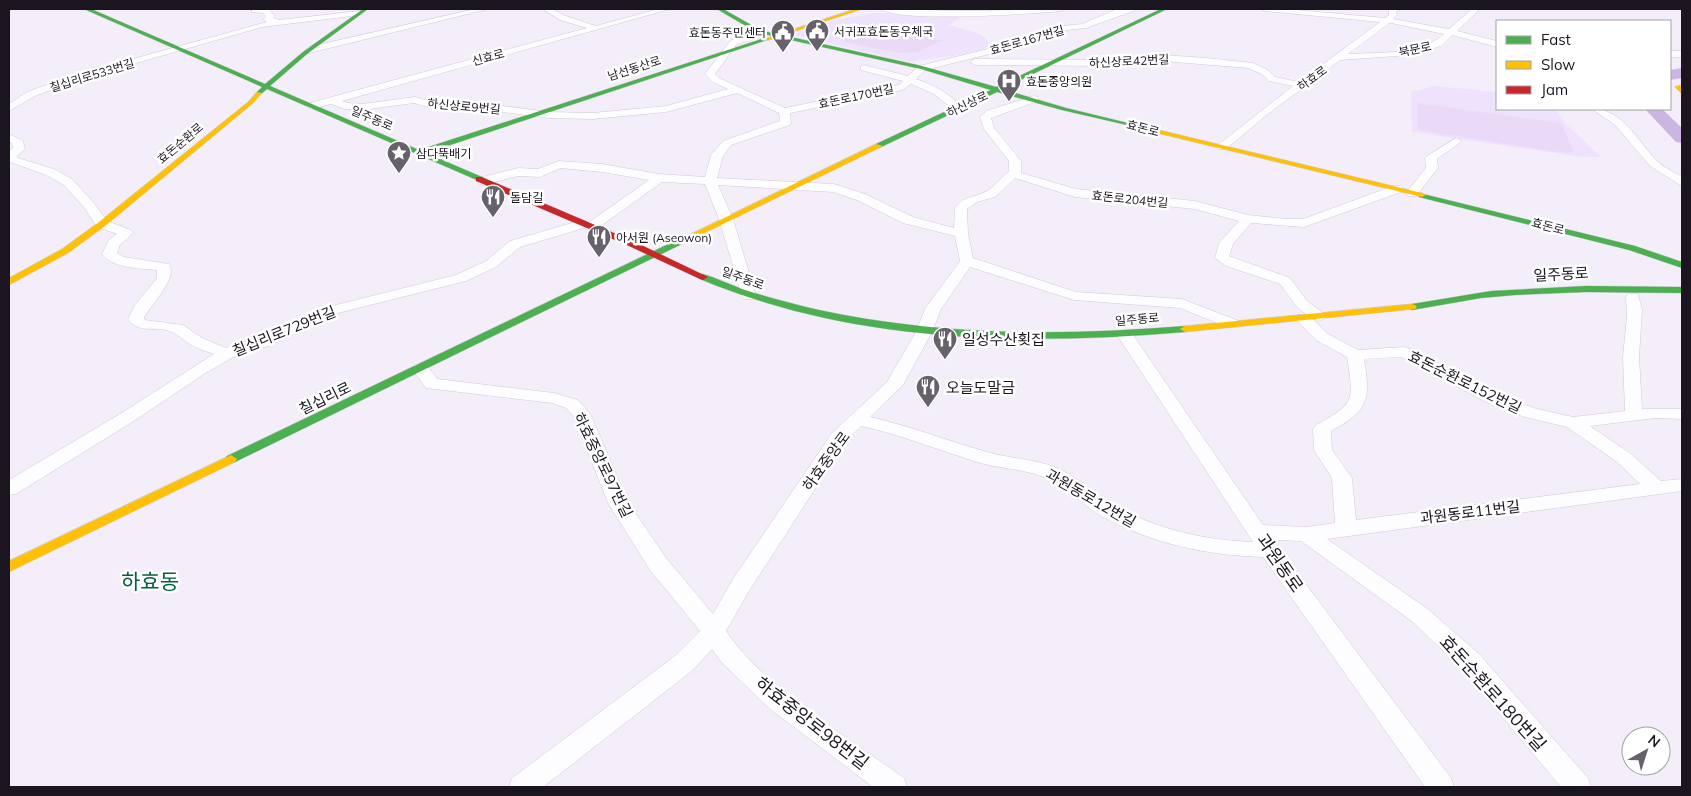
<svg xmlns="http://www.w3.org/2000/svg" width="1691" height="796" viewBox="0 0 1691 796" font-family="Mulish,'Noto Sans KR',sans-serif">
  <rect width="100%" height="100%" fill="#f3eef9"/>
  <g fill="#efe2fc">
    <path d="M877,13l84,4 -12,8 31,9 13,12 -28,8 -56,8 -118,-28 45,-14z"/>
    <path d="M1435,86l62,6v17h59l9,14 36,34h-18l-171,-25 -1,-40z"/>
  </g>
  <g fill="#eadaf8">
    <path d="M868,27l79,14h-7l-22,11 -19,1 -54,-11 -1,-4z"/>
    <path d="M1417,103l144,20 13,29 -9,1 -142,-22 -5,-2z"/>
  </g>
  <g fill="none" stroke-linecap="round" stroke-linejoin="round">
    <g fill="#ccb5e2" fill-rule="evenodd">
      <path d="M1682,68v10l-12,2v-10z"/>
      <path d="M1645,109h17l20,19v15l-6,-1z"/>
    </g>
    <defs>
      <g id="street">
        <path d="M252,9h16l7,7 -2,2 6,2 81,-9 4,2 -4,2 -98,12 -185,53 -42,16 -26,15v-7l18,-12 44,-16 196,-54 -4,-3 3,-3 -3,-3 -11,-1z"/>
        <path d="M475,9h13l-179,44 -4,-3 4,-3z"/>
        <path d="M543,9h9l14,7 30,10 62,-17h12l-328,92 5,2 15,1 53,-7 20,6h45l69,9 44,1 73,-7 62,-17 -15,-7 -8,-8 26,-34 35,-10 4,3 -1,2 -32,9 -22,30 4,4 66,30 114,-23 4,-4 -42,-11v-4l3,-1 44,11 11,-10 93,-23 26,-8 15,-8 29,-3 33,-14 24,-1 -53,19 -28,3 -14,8 -26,8 -93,23 -9,9c17,6 35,15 47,29l-1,2h-8l-20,-16 -23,-10 -9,6 -112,23 1,10 -1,2 -59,20 -8,11 -6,22 117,6 31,10 48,23 41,11 1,-20c10,-13 20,-10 32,-17 8,-5 15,-14 22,-20v-10l-25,-32 -4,-12 6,-6 48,-15 4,1v4l-47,17 3,10 27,33v12l55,16 119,12 53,14 39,4h16l90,-33h8l2,3 -2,3 -97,35 -53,-4 -18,21 -4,12 61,22 17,23 20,15 -3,3 -5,2 -10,-5 19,18 30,16 46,-3 6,2 96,49 31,11 36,8 52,-6 -2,-54 4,-41 -1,-19 2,-3h10l4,16 -3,47 3,52h40v10l-26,-1 -66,8 41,28 30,27 21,-2v12l-355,48 102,71 50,44 109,124 3,9h-30l-100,-119 -48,-46 -112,-81 -28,-1 178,238 3,9h-29l-162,-230c-58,-2 -109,-13 -160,-40 -21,-12 -38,-31 -60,-40 -19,-8 -39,-8 -59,-13 -41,-12 -81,-29 -123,-38l-15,15 -97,150 -23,40c39,57 121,106 178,147l3,9h-34l-104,-79 -47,-45 -10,-14 -19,21 -150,117h-34l3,-9 163,-122 25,-25 -50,-61 -42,-67 -34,-86 -8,-9 -14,-5 -126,-15 -14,-19 2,-4c13,-3 16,5 23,14l117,14 24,7 13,15 37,87 38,56 47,56 20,-35 99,-146 55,-51 29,-50 9,-23 35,-48 -5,-25 -52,-13 -46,-23 -24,-8 -115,-7 15,34 23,77 -2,3h-10l-2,-3 -23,-77 -14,-35 -43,-2 -67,48 -5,1 -6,-3 -64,19 -24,20 -30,14 -128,32 -69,33 -27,6 -38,22 -72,48 -116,72 -7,1v-15l111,-66 94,-60c-9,-3 -18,-6 -26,-11 -5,-3 -10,-9 -16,-11 -16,-7 -33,3 -44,-13l7,-14 22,-27v-8c-18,-2 -43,-1 -55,-16l7,-14 8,-6 -20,-7 -13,-20 -20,-22 -18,-10 -36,-13 -1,-11 4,-3 -1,-5 -3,-2v-7l14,7 2,8 -8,7 1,2 36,11 18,10 21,23 14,19 24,9 2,3 -13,12 -3,8 7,4 45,7c9,15 -18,40 -25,54l1,2 38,5 19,13 24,10 5,-3 27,-6 70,-32 128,-32 30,-14 24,-20 72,-21 6,3 61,-43 -47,-8 -41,-4 -21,9 -22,-1 -35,9 -4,-1 -2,-3 2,-3 39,-10 20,1 21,-8 43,3 57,10 46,3 6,-22 12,-14 57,-20 -1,-8 -42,-20 -71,19 -73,7 -44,-1 -69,-9h-46l-20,-6 -52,7 -17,-1 -14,-5 -20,5 -5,-3 1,-2 21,-6 259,-70 -27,-8zM1015,178l60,19 120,12 44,12 -20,22 -4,15 11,8 54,18 17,23 10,8h-10l-3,3 22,22 31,17c7,45 8,46 -31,68l-3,4 1,21 18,28 3,45 -29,4 -43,-2 -132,-193h-12l-2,3 136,207c-48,-2 -97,-12 -138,-37 -19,-11 -38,-28 -58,-37 -22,-9 -44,-9 -66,-15 -41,-11 -80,-27 -121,-36l33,-32 29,-53 9,-23 29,-42 104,33 106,8 47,19h12l2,-3 -2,-3 -57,-22 -106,-7 -103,-34 -5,-24 -1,-25 10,-7 18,-5zM1401,357l93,49 31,11 42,10 50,35 23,22 -284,36 -4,-42 -20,-28 -1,-19c37,-20 40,-31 33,-72z"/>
        <path d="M880,9l86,2 99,-2 -4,2c-29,3 -162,12 -181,-2z"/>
        <path d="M1261,9h26l98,9 4,-3v-6h12l-5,3 1,3 -4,4 56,10 23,-20h8l-23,22 40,10v6l-45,-12 -11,11 -30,9 -71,5 -76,57 -38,32h-8l-2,-2 2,-2 75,-59 -24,-5 -7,-7 -14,-6 -85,-7 -53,5 -135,-1 -5,-3 5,-3 135,1 53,-5 44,3 46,5 15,7 7,7 24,5 81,-60 -115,-11zM1389,23h2l53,11c-24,22 -65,18 -96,20z"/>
        <rect x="1670" y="51" width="12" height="6"/>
        <path d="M1592,109c29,-2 46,32 64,51 7,7 18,12 26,17v9l-32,-20 -35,-41z"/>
        <path d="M1456,138l6,3 -25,18 1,9 -22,28h-8l-2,-3 20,-25 -1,-10 2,-2z"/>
      </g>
      <g id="fast">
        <path d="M84,9h7l174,75 38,-32 60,-43h5l-61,45 -37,32 149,64 346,-112 5,1 -344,114 56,24v4h-3l-212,-92 -6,5h-4v-2l5,-5z"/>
        <path d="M717,9h6l32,18 13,5 154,34 74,21 165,-78h6l-165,80 64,19 74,18v2l-78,-18 -65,-18 -118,56h-3v-4l115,-54 -70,-21 -157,-35 -13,-5z"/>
        <path d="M1419,193l216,53 47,16v6l-53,-18 -210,-53z"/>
        <path d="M681,238l3,1v4l-449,219 -4,1 -6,-4 2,-3z"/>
        <path d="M703,274c13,4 26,10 39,15 25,8 51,15 77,21 121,26 243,26 366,16l5,3 -5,3c-163,14 -332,11 -485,-53v-4z"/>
        <path d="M1586,286l96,1v6l-96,-1 -71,3 -34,3 -69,12 -5,-3 5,-3 79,-13z"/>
      </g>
      <g id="slow">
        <path d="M855,9h7l-93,31 -5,-1z"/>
        <path d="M1682,85v9l-7,-7z"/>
        <path d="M257,92l5,1 -10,11 -147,122 -37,27 -59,32v-7l53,-29 37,-27 149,-120z"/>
        <path d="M1138,125l284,68 4,2 -4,2 -286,-69 -1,-1z"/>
        <path d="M876,144l7,2 -199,97h-6l-1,-2z"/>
        <path d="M1412,304l3,1 2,2 -2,2 -230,23 -5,-3 5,-3z"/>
        <path d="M231,455l6,4 -2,3 -226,110v-11z"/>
      </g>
      <path id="jam" d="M476,177h6l153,65 73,35 -5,3 -3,-1 -71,-33 -153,-65z"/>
    </defs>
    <use href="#street" stroke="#cfcad5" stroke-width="1"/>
    <use href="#fast" stroke="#cfcad5" stroke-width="1"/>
    <use href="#slow" stroke="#cfcad5" stroke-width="1"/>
    <use href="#jam" stroke="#cfcad5" stroke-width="1"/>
    <use href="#street" fill="#fdfcfe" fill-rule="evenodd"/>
    <use href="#fast" fill="#4caf50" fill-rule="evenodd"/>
    <use href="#slow" fill="#ffc107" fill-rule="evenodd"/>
    <use href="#jam" fill="#c62828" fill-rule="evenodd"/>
  </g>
  <defs>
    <symbol id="civic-pin" viewBox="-11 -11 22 30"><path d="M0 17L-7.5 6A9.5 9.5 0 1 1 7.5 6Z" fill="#67616c" stroke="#fff"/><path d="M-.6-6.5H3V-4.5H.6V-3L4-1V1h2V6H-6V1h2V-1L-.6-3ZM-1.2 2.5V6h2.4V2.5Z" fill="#fff"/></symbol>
    <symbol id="hospital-pin" viewBox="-11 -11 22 30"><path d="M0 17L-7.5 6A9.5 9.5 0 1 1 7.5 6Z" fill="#67616c" stroke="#fff"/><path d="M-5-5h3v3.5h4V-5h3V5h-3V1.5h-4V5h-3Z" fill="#fff"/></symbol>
    <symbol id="sight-pin" viewBox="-11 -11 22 30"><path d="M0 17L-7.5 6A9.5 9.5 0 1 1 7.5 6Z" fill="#67616c" stroke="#fff"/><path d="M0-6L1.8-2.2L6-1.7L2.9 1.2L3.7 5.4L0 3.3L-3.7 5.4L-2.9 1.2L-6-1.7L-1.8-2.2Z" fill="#fff"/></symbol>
    <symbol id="restaurant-pin" viewBox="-11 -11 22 30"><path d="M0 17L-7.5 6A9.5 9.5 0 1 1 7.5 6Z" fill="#67616c" stroke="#fff"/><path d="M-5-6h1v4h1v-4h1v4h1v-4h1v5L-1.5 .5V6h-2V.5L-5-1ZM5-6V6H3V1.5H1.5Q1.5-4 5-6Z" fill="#fff"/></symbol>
  </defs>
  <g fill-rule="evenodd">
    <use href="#civic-pin" x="803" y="17" width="28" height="38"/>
    <use href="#civic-pin" x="769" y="18" width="28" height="38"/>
    <use href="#hospital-pin" x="995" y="67" width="28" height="38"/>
    <use href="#sight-pin" x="385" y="139" width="28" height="38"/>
    <use href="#restaurant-pin" x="479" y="183" width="28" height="38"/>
    <use href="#restaurant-pin" x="585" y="223" width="28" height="38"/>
    <use href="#restaurant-pin" x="931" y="325" width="28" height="38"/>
    <use href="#restaurant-pin" x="914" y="373" width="28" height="38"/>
  </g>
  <g text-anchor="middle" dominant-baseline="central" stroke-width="5" stroke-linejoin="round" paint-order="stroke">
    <g font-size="12" fill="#1b1520" stroke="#fff" text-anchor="start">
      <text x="834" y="31">서귀포효돈동우체국</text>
      <text x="766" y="32" text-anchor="end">효돈동주민센터</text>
      <text x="1026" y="81">효돈중앙의원</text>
      <text x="416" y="153">삼다뚝배기</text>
      <text x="510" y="197">돌담길</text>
      <text x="616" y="237">아서원 (Aseowon)</text>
    </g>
    <g font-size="12" fill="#1b1520" stroke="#fff">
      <text transform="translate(1027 40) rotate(-16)">효돈로167번길</text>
      <text transform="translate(1415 49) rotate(-12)">북문로</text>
      <text transform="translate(488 57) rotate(-15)">신효로</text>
      <text transform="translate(1129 61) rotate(-3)">하신상로42번길</text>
      <text transform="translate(634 68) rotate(-18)">남선동산로</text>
      <text transform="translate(92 75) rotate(-17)">칠십리로533번길</text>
      <text transform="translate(1312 78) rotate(-36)">하효로</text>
      <text transform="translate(856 96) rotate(-12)">효돈로170번길</text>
      <text transform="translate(967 104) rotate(-26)">하신상로</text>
      <text transform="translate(464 106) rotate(5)">하신상로9번길</text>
      <text transform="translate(372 118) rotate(23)">일주동로</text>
      <text transform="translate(1143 128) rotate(14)">효돈로</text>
      <text transform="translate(180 143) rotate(-40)">효돈순환로</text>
      <text transform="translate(1130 199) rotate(6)">효돈로204번길</text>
      <text transform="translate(1548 226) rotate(15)">효돈로</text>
      <text transform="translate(743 278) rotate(20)">일주동로</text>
      <text transform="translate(1137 319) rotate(-5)">일주동로</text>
    </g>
    <g font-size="15" fill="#1b1520" stroke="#fff">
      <text transform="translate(1561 274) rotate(-3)">일주동로</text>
      <text transform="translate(284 331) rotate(-22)">칠십리로729번길</text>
      <text transform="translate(1465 382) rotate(26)">효돈순환로152번길</text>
      <text transform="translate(325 398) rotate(-26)">칠십리로</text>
      <text transform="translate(826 461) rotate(-54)">하효중앙로</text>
      <text transform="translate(603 465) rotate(64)">하효중앙로97번길</text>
      <text transform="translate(1091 498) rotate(30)">과원동로12번길</text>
      <text transform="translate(1470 512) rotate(-7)">과원동로11번길</text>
    </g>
    <g font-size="15" fill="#1b1520" stroke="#fff" text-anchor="start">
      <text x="962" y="339">일성수산횟집</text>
      <text x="946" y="387">오늘도말금</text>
    </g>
    <g font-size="18" fill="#1b1520" stroke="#fff">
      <text transform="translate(1280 563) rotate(55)">과원동로</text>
      <text transform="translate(1493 693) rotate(48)">효돈순환로180번길</text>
      <text transform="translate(812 723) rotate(38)">하효중앙로98번길</text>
    </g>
    <g font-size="21" fill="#04613b" stroke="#fff">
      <text x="150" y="581">하효동</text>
    </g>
  </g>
  <rect width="1691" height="796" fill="none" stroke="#1b1520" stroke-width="20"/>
  <rect x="1496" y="20" width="175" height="90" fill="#ffffff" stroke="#a4a1a6"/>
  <rect x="1506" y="36" width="25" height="8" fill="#4caf50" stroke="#a4a1a6"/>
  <text x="1541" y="45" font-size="15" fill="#1b1520">Fast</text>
  <rect x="1506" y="61" width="25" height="8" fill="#ffc107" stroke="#a4a1a6"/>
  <text x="1541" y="70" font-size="15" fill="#1b1520">Slow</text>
  <rect x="1506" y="86" width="25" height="8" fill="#c62828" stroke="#a4a1a6"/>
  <text x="1541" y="95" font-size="15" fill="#1b1520">Jam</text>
  <g transform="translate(1646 751) rotate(39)"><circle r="24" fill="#ffffff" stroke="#a4a1a6"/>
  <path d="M0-4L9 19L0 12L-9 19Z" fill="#67616c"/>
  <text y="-8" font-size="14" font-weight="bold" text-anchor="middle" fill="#1b1520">N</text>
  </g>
</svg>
